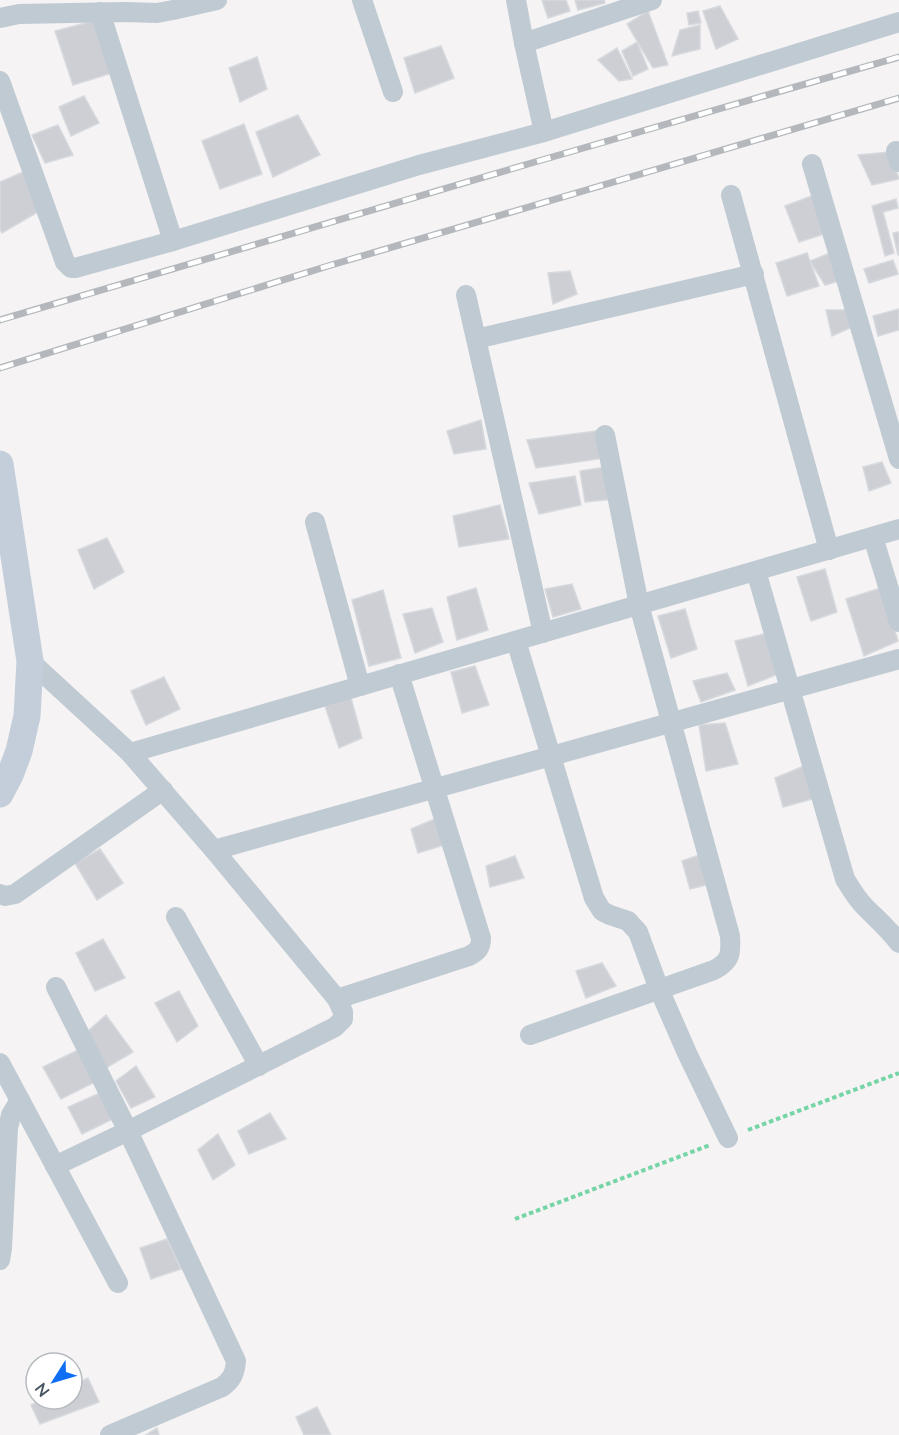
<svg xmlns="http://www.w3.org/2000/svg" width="899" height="1435" viewBox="0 0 899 1435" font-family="Lato,sans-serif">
  <rect width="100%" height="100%" fill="#f5f3f3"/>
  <g fill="#cdcfd5" stroke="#d6d9de" stroke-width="1.5">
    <path d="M542,0h24l4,11 -22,7z"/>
    <path d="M575,0h29l1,3 -27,7z"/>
    <path d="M720,6l18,33 -22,10 -13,-38z"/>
    <path d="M648,11l20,54 -15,3 -26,-44z"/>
    <path d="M698,11l3,12 -12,2 -2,-12z"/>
    <path d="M94,21l18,52 -39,12 -18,-54z"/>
    <path d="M700,25v24l-28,7 8,-26z"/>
    <path d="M637,42l11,27 -15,7 -11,-25z"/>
    <path d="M441,46l13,32 -39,15 -11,-35z"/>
    <path d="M617,48l15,31 -13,2 -21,-21z"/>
    <path d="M257,57l10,32 -27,13 -11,-34z"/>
    <path d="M84,96l15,27 -28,13 -12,-29z"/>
    <path d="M298,115l22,40 -47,22 -17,-45z"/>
    <path d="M244,124l18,50 -42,15 -18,-48z"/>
    <path d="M58,125l15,30 -28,8 -13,-28z"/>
    <path d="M890,152l9,27 -27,6 -14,-30z"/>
    <path d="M23,172l15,40 -36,21 -2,-4v-47z"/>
    <path d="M814,195l10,39 -25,8 -14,-36z"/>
    <path d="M896,199l2,9 -15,4 11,41 -9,3 -13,-50z"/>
    <path d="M899,232v23h-1l-5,-22z"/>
    <path d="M807,253l12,33 -32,10 -11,-33z"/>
    <path d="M830,253l9,28 -14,4 -15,-24z"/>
    <path d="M893,260l5,14 -29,9 -5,-14z"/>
    <path d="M570,271l7,23 -24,10 -5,-31z"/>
    <path d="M899,309v21l-21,6 -5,-20z"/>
    <path d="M826,310h23l1,18 -18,8z"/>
    <path d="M481,420l5,29 -32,5 -7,-23z"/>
    <path d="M596,431l9,27 -69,10 -9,-28z"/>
    <path d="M882,462l9,21 -22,8 -6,-24z"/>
    <path d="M611,466l3,33 -29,3 -5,-31z"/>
    <path d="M575,476l6,29 -42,9 -10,-31z"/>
    <path d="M500,505l9,34 -50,8 -6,-31z"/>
    <path d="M107,538l17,34 -30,17 -16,-39z"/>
    <path d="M825,569l12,43 -26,9 -14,-44z"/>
    <path d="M572,584l9,25 -28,8 -8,-28z"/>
    <path d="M476,588l12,42 -31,10 -10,-43z"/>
    <path d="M881,588l17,53 -34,15 -18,-57z"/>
    <path d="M383,590l18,68 -32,8 -17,-66z"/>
    <path d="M432,608l11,34 -28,11 -12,-39z"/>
    <path d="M685,609l12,40 -26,9 -13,-42z"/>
    <path d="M768,633l13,40 -33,13 -13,-45z"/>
    <path d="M475,666l14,39 -27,8 -11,-41z"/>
    <path d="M727,673l8,17 -34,12 -8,-21z"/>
    <path d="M164,677l16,32 -34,16 -15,-34z"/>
    <path d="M351,698l11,40 -23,10 -14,-42z"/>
    <path d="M725,723l13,41 -32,7 -7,-46z"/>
    <path d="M804,766l12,32 -33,9 -8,-29z"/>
    <path d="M437,818l7,27 -26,8 -7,-24z"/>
    <path d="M100,849l23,34 -26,17 -22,-37z"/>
    <path d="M702,854l8,30 -20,5 -8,-28z"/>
    <path d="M515,856l9,22 -34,9 -4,-21z"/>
    <path d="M103,939l22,39 -30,13 -19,-38z"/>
    <path d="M602,963l14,23 -30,12 -10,-27z"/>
    <path d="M179,991l19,35 -21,16 -22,-39z"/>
    <path d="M106,1015l27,37 -27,16 -20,-35z"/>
    <path d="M80,1049l17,32 -36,18 -18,-32z"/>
    <path d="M136,1066l19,31 -24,11 -15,-27z"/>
    <path d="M102,1092l13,26 -33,16 -14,-27z"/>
    <path d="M270,1113l16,26 -37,15 -11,-23z"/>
    <path d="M218,1134l17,31 -22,15 -15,-30z"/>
    <path d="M167,1239l14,30 -30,10 -11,-31z"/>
    <path d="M88,1378l11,24 -59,22 -9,-19 13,-6h28v-13z"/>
    <path d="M317,1407l14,28h-27l-8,-18z"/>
    <path d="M157,1428l2,7h-13z"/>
  </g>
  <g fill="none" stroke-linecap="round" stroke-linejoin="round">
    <g stroke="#75d5a7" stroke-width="4" stroke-dasharray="4.5 3" stroke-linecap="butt">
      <path d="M748,1130l151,-57"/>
      <path d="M515,1219l195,-74"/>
    </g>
    <g stroke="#c0cad3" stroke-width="20">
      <path d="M362,0l31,92"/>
      <path d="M516,0l8,43 20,89"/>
      <path d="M100,12l73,229"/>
      <path d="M0,18l19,-4 105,-2 33,1 16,-3 44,-10"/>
      <path d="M524,43l128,-43"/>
      <path d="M0,81l65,181 6,6h4l98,-27 246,-76 125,-33 355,-110"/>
      <path d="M896,151l3,11"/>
      <path d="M812,164l87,295"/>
      <path d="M731,195l98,355"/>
      <path d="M466,295l77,338"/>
      <path d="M476,339l278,-65"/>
      <path d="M315,522l45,164"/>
      <path d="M873,537l26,85"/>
      <path d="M756,571l89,308c6,10 11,19 20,28 11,11 24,22 34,36"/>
      <path d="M516,641l78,257 8,13 8,4 18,6 10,11 21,57 28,64 41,85"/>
      <path d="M30,661l100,92 84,97 123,149 6,13v7l-8,8 -207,104 -73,35"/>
      <path d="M130,753l769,-224"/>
      <path d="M214,850l685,-191"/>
      <path d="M0,894l5,2 10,-2 148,-104"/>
      <path d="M176,917l83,149"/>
      <path d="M56,987l72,144 108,230c-1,12 -4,19 -14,26l-112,48"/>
      <path d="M337,999l132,-43c9,-5 12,-8 12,-18l-82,-264"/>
      <path d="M530,1035l184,-65c17,-9 17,-16 16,-34l-91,-331 -34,-170"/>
      <path d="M0,1063l118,220"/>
      <path d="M0,1260l2,-12 6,-120 3,-13 9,-15"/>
    </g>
    <path stroke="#c3ceda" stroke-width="27" d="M0,464l30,197 -3,55 -8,35 -9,24 -10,19"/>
    <defs>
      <g id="rail">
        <path d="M0,320l528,-156 371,-107"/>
        <path d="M0,368l328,-102 571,-168"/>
      </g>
    </defs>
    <use href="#rail" stroke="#b4b8bd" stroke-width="7"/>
    <use href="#rail" stroke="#fff" stroke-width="4.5" stroke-dasharray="14" stroke-linecap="butt"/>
  </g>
  <g transform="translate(54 1381) rotate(233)"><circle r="28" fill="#ffffff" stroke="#b6bbc0" stroke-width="1.5"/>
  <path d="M0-4.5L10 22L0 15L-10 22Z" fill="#0e6ff4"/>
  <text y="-9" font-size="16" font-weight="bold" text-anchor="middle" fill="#495662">N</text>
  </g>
</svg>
